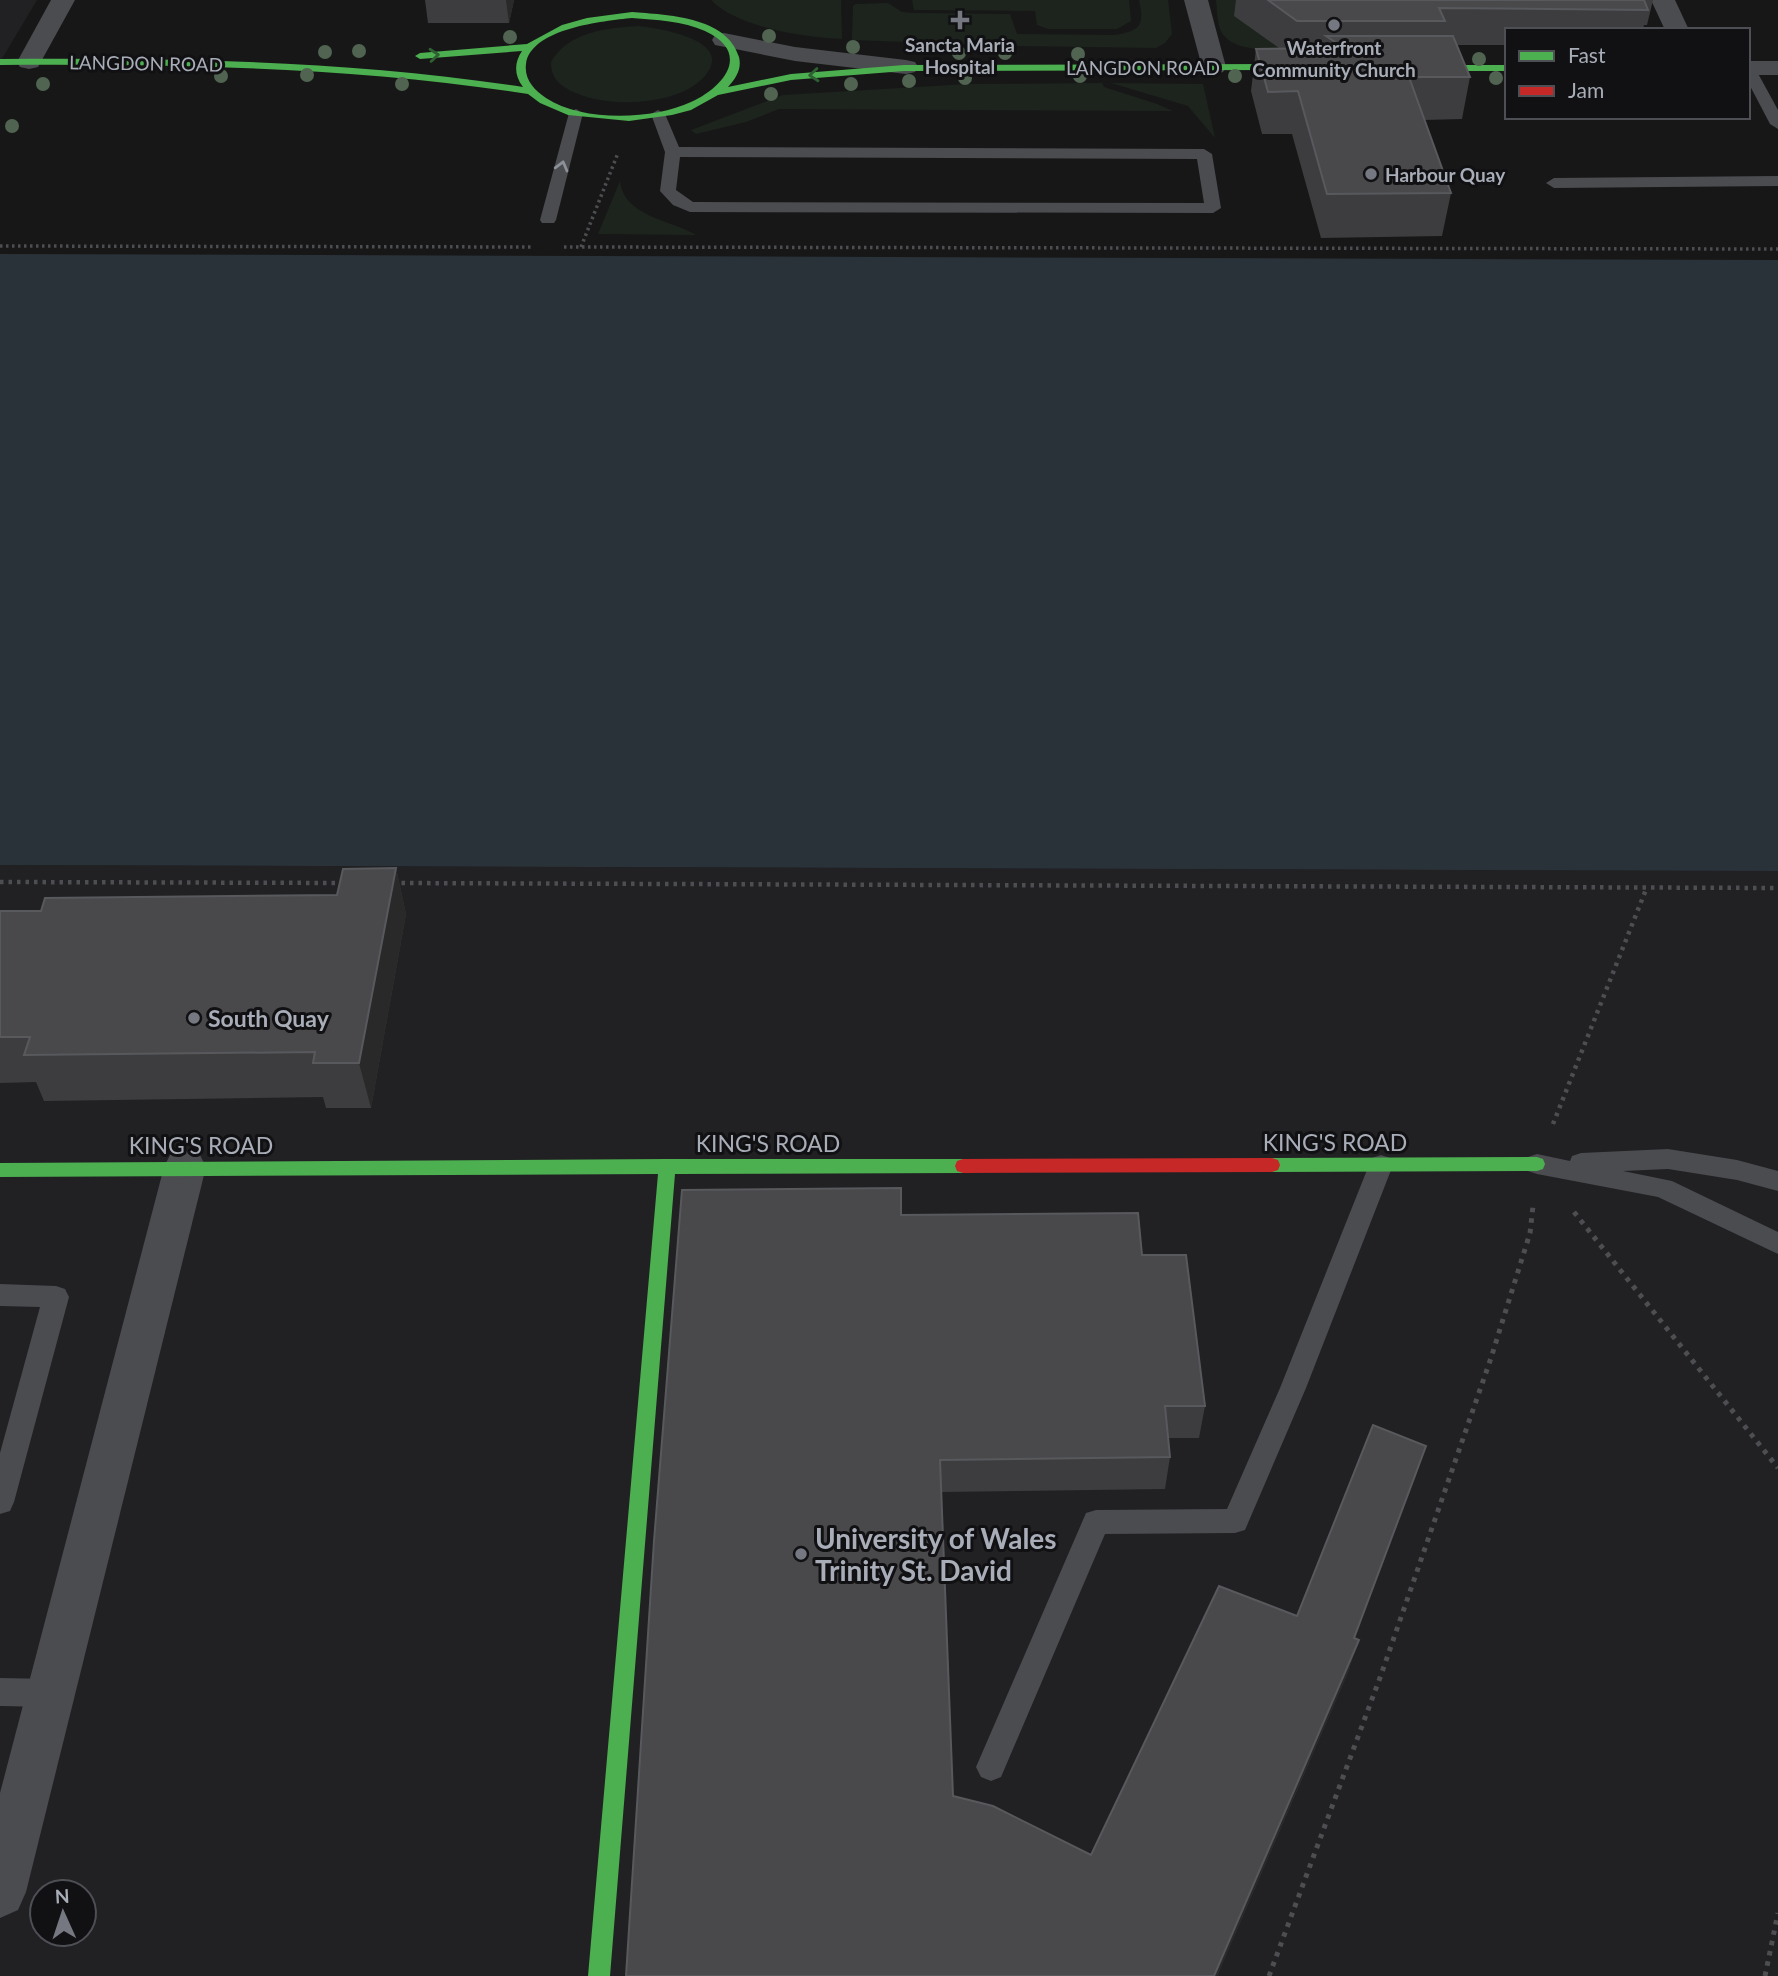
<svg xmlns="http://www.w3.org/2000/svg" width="1778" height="1976" viewBox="0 0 1778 1976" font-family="Lato,sans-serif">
  <rect width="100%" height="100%" fill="#171717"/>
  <g fill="#212123" fill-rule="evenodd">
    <path d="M0,0h37l-37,62z"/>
    <path d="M0,865l1778,6v1105h-1778zM42,1892h42v42h-42z"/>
  </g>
  <g fill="#1d241e">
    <path d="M711,0h130l1,39c-37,-2 -104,-11 -131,-39z"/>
    <path d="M912,0h217l2,21 -14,8h-69l-11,-4 -2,-14 -121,-1z"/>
    <path d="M1139,0h29l4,34 -7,9 -9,5 -136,-2 -168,-6 1,-34 3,-2 32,-1 14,9 11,1 97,1 7,20 97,1c26,-4 31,-9 25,-35z"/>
    <path d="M1216,0h25l48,49c-21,0 -59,4 -69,-20 -3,-9 -3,-20 -4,-29z"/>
    <path d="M638,26c20,2 98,14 67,50 -26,30 -96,32 -129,17 -15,-6 -25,-14 -25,-31 17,-30 55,-34 87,-36z"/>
    <path d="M1102,83l2,4 53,17 16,7 -394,-2 -33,13 -50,12 -5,-4 92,-35 185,-11z"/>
    <path d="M1111,83l92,1 12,54 -27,-32z"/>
    <path d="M620,181c4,36 52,39 76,54l-98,-1z"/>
  </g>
  <path fill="#2a3239" d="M0,254l1778,6v611l-1778,-6z"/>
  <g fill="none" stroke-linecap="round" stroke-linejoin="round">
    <g stroke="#4d4e52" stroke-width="3.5" stroke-dasharray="2.5 3.5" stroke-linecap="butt">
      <path d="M0,246l531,1"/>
      <path d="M564,247l1214,2"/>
      <path d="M581,247l37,-94"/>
    </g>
    <g stroke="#4d4e52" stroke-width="4.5" stroke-dasharray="3.5 5" stroke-linecap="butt">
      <path d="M0,882l346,1"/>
      <path d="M393,883l1385,5"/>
      <path d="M1553,1124l94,-237"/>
    </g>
    <g stroke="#4d4e52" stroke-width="5" stroke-dasharray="4.5 6" stroke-linecap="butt">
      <path d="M1574,1212l204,256"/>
      <path d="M1269,1976l112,-301 110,-317 39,-125 3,-27"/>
      <path d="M1765,1976l13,-63"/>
    </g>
    <g fill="#4b4c50" fill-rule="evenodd">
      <path d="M1748,64l7,4 23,42v19l-8,-5 -22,-42z"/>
      <path d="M576,109l7,4 -27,107 -2,3h-12l-2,-3 29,-107z"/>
      <path d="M658,110l7,4 14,33 525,2 8,5 9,54 -8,5 -523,-1 -17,-7 -13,-14 5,-39 -14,-38zM680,157l517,2 7,44 -511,-1 -17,-12z"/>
      <path d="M1778,176v10l-224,2 -8,-5 8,-5z"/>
      <path d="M1668,1149l69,11 41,11v20l-41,-11 -69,-11 -45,2 49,10 106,51v22l-120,-57 -121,-23 -9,-3 -3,-7 3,-7 9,-3 33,7 2,-5 9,-3z"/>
      <path d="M1381,1155l9,3 3,7 -87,223 -61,142 -10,3 -130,1 -104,243 -10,4 -10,-4 -5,-10 110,-254 10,-3 131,-1 53,-121 89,-223 3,-7z"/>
      <path d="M0,1284l56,2 9,3 4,8 -55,205 -4,9 -10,3v-61l40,-146 -40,-1z"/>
      <path d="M0,1678l51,1 10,4 5,10 -5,10 -10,4 -51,-1z"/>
    </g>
    <g fill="#4b4c50" fill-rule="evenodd">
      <path d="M51,0h24l-37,67 -9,2 -9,-2 -3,-5z"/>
      <path d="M1184,0h24l18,67 -3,5 -9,2 -9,-2 -3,-5z"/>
      <path d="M1651,0h24l14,30h-24z"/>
      <path d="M724,33l71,14 111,13 9,2 3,5 -3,5 -9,2 -111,-13 -80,-16 -3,-5 3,-5z"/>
      <rect x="1748" y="61" width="30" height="14"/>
      <path d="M185,1151l15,4 6,12 -180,725 -8,18 -18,8v-125l164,-626 6,-12z"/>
    </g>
    <g fill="#4caf50" fill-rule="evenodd">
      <path d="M632,12c34,3 95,4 107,45 3,12 -3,21 -11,30l63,-13 113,-9 400,-1 5,3 -5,3 -400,1 -113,9 -73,15 -27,15 -19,5 -43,6 -61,-6 -28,-12 -12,-9c-175,-27 -351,-30 -528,-29v-6c175,-1 349,1 523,28 -9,-12 -9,-24 -1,-36l-102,8 -5,-3 5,-3 107,-9 35,-19 25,-7zM632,18c24,2 51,3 73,13 47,22 19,56 -14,71 -38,18 -109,20 -145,-4 -12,-8 -22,-19 -20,-34 5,-36 78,-43 106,-46z"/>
      <path d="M1507,65v6h-94l-5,-3 5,-3z"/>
      <path d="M1537,1157l6,2 2,5 -2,5 -6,2 -265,1 -6,-2 -2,-5 2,-5 6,-2z"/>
      <path d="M667,1159h296l6,2 2,5 -2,5 -6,2 -288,1 -65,802h-22l70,-802 -658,3v-14z"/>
    </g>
    <path fill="#c62828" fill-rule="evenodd" d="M1272,1158l6,2 2,5 -2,5 -6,2 -309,1 -6,-2 -2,-5 2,-5 6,-2z"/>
  </g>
  <g fill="#506451">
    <circle cx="769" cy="36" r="7"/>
    <circle cx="510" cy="37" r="7"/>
    <circle cx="853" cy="47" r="7"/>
    <circle cx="359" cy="51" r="7"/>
    <circle cx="325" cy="52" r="7"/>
    <circle cx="959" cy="53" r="7"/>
    <circle cx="1005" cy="53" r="7"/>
    <circle cx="1078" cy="54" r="7"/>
    <circle cx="1479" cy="59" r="7"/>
    <circle cx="307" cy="75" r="7"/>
    <circle cx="221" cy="76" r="7"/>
    <circle cx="1080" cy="76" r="7"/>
    <circle cx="1235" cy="76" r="7"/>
    <circle cx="965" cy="78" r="7"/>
    <circle cx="1496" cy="78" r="7"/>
    <circle cx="909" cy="81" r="7"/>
    <circle cx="43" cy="84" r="7"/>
    <circle cx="402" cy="84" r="7"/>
    <circle cx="851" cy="84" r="7"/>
    <circle cx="771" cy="94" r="7"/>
    <circle cx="12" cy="126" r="7"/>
  </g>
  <g fill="#3d3d3f">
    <path d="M425,0h89l-5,23h-81z"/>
    <path d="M1236,0h417l-6,25h-3l-1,5h-136v15h-50l13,32 -8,42 -38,1 27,73 -9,43 -121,2 -29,-104h-30l-11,-43 5,-42 23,-1 -45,-32z"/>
    <path d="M396,868l10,46 -35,194h-45l-3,-11 -279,4 -8,-19 -36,1v-172h41l296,-16z"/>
    <path d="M901,1215l241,40 63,151 -6,32h-31l2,19 -5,32 -224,3 12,304 138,59 206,-239 129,-170 -11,32 -60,160 -6,32 -132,306h-591z"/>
  </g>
  <g fill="#29292a">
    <path d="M506,0h8l-5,23z"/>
    <path d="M396,868l10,46 -35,194 -12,-45z"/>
    <path d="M1426,1446l-11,32 -71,190 10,-30z"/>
    <path d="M1359,1640l-10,30 -132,306h-3z"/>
  </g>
  <g fill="#49494c" stroke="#58595d" stroke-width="2">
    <path d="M1268,0h376l4,10 -209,-2 6,13h-148z"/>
    <path d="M1326,36h127l17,41h-61l42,116 -124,1 -29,-103 -30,1 -12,-43 88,-1z"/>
    <path d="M396,868l-37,195h-46l2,-11 -291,3 6,-18h-30v-126h41l4,-13 292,-3 6,-26z"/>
    <path d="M901,1188v27l237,-2 4,42h44l19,151h-40l5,51 -230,3 13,336 40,10 98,49 128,-269 78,30 76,-191 53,21 -72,192 5,2 -145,336h-588l28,-435 28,-351z"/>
  </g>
  <defs><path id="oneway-chevron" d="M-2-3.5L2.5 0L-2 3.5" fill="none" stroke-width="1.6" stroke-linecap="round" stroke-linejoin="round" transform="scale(1.75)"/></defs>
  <g stroke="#2e6032">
    <use href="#oneway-chevron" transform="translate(434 55) rotate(-5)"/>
    <use href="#oneway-chevron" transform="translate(814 75) rotate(175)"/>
  </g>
  <use stroke="#8c9099" href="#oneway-chevron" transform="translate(562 166) rotate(-75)"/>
  <g fill="#757880" stroke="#111113" stroke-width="2.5">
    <path d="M956.5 9.5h7v7h7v7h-7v7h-7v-7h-7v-7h7z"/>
    <circle cx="1334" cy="25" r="7"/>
    <circle cx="1371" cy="174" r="7"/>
    <circle cx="194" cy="1018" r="7"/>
    <circle cx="801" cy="1554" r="7"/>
  </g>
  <g text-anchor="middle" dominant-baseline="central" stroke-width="6" stroke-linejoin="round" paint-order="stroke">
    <g font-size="19" font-weight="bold" fill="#a8adb8" stroke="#111113">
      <text x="960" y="44">Sancta Maria<tspan x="960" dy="22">Hospital</tspan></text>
      <text x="1334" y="47">Waterfront<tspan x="1334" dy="22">Community Church</tspan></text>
      <text x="1385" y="174" text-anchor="start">Harbour Quay</text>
    </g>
    <g font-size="19" fill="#a8adb8" stroke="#111113">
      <text transform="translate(146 63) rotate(1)">LANGDON ROAD</text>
      <text x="1143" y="67">LANGDON ROAD</text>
    </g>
    <g font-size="23" font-weight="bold" fill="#a8adb8" stroke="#111113" text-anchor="start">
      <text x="208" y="1018">South Quay</text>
    </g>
    <g font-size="23" fill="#a8adb8" stroke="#111113">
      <text x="1335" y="1142">KING'S ROAD</text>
      <text x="768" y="1143">KING'S ROAD</text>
      <text x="201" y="1145">KING'S ROAD</text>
    </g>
    <g font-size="28" font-weight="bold" fill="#a8adb8" stroke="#111113" text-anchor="start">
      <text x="815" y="1538">University of Wales<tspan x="815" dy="32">Trinity St. David</tspan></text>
    </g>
  </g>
  <rect x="1505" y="28" width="245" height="91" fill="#111113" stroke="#4d4f55" stroke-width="2"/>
  <rect x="1519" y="51" width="35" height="10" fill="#4caf50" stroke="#4d4f55" stroke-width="2"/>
  <text x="1568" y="63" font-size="21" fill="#a8adb8">Fast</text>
  <rect x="1519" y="86" width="35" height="10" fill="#c62828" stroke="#4d4f55" stroke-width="2"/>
  <text x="1568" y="98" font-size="21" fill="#a8adb8">Jam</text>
  <g transform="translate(63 1913) rotate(357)"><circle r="33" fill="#111113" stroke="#4d4f55" stroke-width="2"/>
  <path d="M0-5L12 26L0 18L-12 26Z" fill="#757880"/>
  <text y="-10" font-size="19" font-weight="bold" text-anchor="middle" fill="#a8adb8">N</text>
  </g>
</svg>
